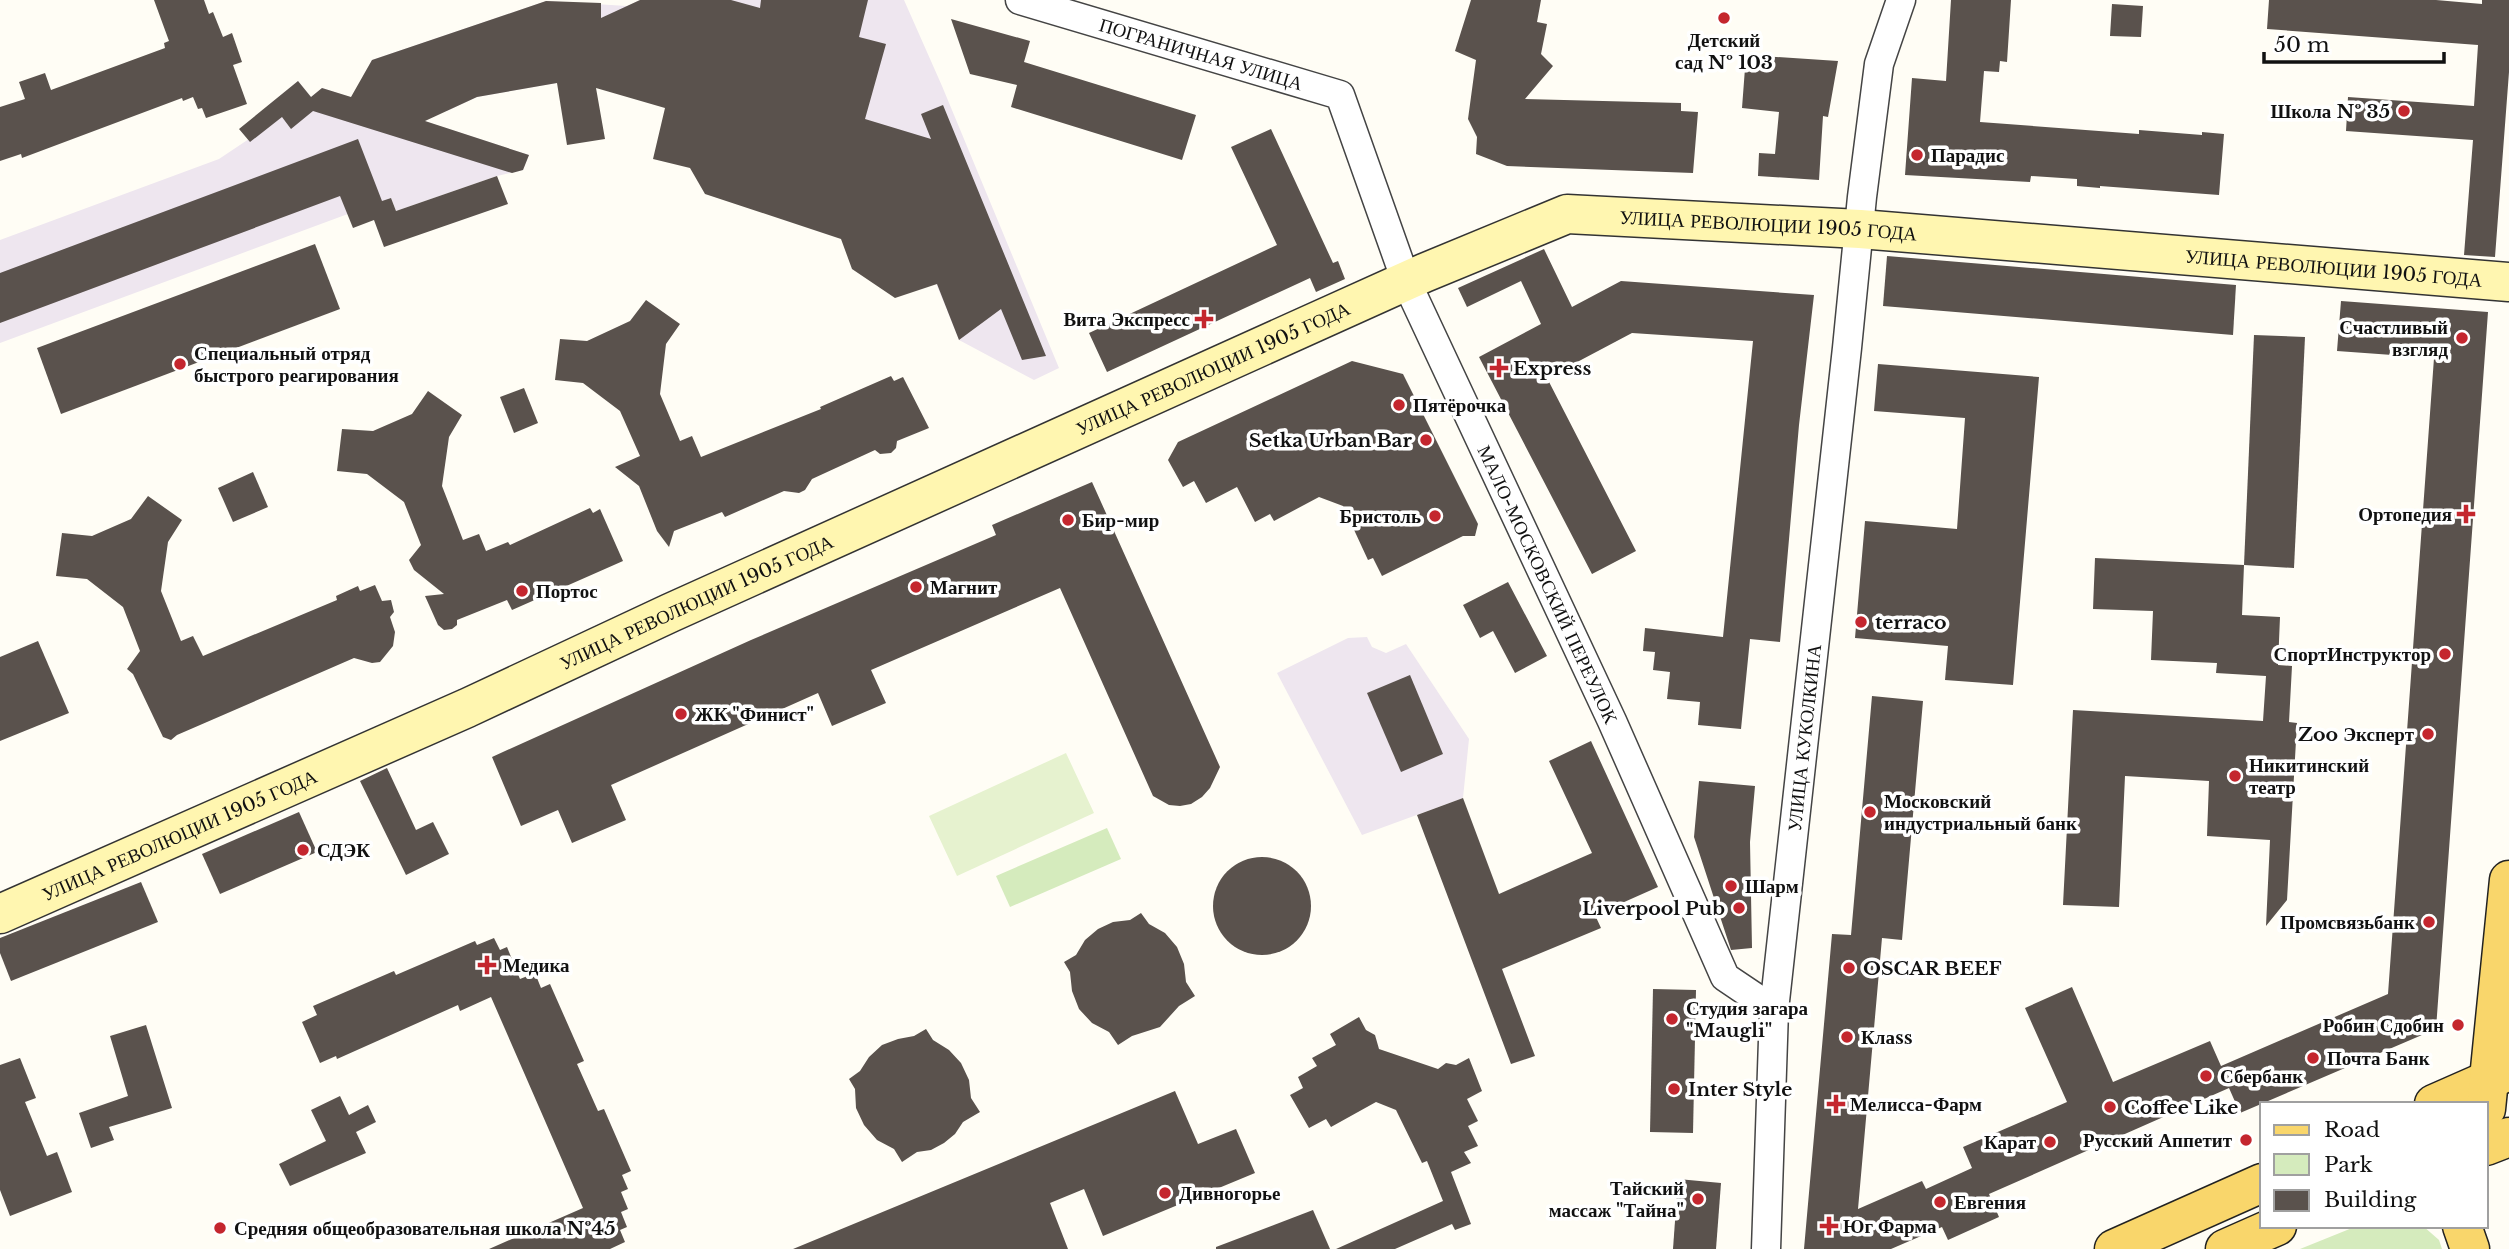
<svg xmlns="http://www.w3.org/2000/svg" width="2509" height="1249" viewBox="0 0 2509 1249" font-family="'Libre Baskerville',serif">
  <rect width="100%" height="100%" fill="#fffdf5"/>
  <g fill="#eee6ef">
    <path d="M640,0h264l38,86 117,282 -25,12 -75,-40 -77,-190 -285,-74 -120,21 -30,14 -84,-35 9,-16 174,-59 81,5z"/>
    <path d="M298,81l13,16 11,-9 207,67 -6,15 -26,6 -101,35 -5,-13 -391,145v-103l219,-81 57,-38 -11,-13z"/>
    <path d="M1367,637l5,10 14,6 20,-9 63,95 -6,59 -101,37 -85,-162 71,-35z"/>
  </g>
  <g fill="#d5ebbd">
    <path d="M1107,828l14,31 -111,48 -14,-31z"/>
    <path d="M2357,1226h66l16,14 3,9h-142z"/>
  </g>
  <path fill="#e6f2cf" d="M1066,753l28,60 -137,63 -28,-60z"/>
  <g fill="#5a524d">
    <path d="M154,0h50l5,14 4,-2 10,25 9,-4 10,29 -9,3 14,39 -41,14 -4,-10 -4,1 -5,-12 -10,4 -1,-3 -160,60 -1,-4 -21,7v-54l25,-8 -6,-17 26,-9 6,17 114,-42 -1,-5 5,-2z"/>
    <path d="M640,0h91l29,8 1,-8h107l-9,37 27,7 -21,75 66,20 -10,-25 22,-9 103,251 -24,4 -21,-51 -42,31 -22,-56 -42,14 -43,-29 -11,-30 -136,-45 -15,-26 -37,-9 12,-51 -69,-20 9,51 -38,6 -10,-62 -80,14 -52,24 104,34 -6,15 -11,3 -199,-62 -22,18 -9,-12 -32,25 -11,-13 59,-48 13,16 11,-9 29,9 21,-37 174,-59 55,2v15z"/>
    <path d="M1471,0h70l-4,22 10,2 -6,30 12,12 -28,33 156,4v8l17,1 -5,61 -186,-7 -31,-12 1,-17 -9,-18 8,-59 -21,-9z"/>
    <path d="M1951,0h60l-4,62 -7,-1 -1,11 -15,-1 -4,51 159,12v-4l63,5v-3l22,2 -5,61 -119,-9v2l-23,-2v-7l-46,-3 -1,6 -125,-7 7,-97 34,3z"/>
    <path d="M2269,0h167l46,4v-4h27v72l-14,185 -31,-2 9,-115 -127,-9 2,-34 126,9 4,-61 -211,-16z"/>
    <path d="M2112,4l31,2 -2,31 -31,-1z"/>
    <path d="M951,19l79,22 -6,21 172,53 -14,45 -171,-53 6,-22 -47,-11z"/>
    <path d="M1746,55l92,6 -10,56 -5,-1 -4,64 -61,-4 1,-23 16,1 4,-42 -37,-4z"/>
    <path d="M1271,129l62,134 5,-2 7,18 -29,13 -6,-14 -203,94 -18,-39 188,-88 -46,-98z"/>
    <path d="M358,139l24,62 9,-3 5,13 101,-35 11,28 -124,43 -10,-27 -21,8 -13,-32 -340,127v-50z"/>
    <path d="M315,244l25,65 -279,105 -24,-66z"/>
    <path d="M1544,249l28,58 49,-26 193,14 -15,130 -19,217 -30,-3 -9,90 -43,-4 2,-23 -33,-3 3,-27 -17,-2 2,-18 -12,-1 2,-23 78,9 30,-296 -121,-8 -85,45 89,173 -44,23 -113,-217 62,-33 -20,-43 -54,26 -9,-19z"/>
    <path d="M1887,256l349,29 -3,50 -350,-29z"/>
    <path d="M646,300l34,24 -14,20 -6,50 20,47 12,-5 9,21 120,-48 -1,-2 71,-31 3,5 9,-4 26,51 -32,13 -1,7 -5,5 -11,1 -5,-4 -63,29 -7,11 -6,3 -15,-2 -59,26 -3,-5 -48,19 -5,16 -12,-16 -18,-45 -24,-19 25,-11 -20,-45 -37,-28 -28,-3 5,-41 27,2 43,-20z"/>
    <path d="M2341,301l147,11 -52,717 -196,84 -11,-25 -240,106 10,23 -51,23 -6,-13 -51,22h-87l28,-315 19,1 21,-239 51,5 -21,239 -20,-2 -24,271 64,-28 4,8 46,-21 -9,-21 104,-45 -42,-94 47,-21 41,95 97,-41 11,25 167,-72 46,-636 -97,-7z"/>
    <path d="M2254,335l51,2 -11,231 -50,-3z"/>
    <path d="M1352,361l51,13 75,150 -3,12h-12l-81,40 -9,-18 -5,2 -25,-54 -24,-9 -45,24 -4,-7 -15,8 -18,-35 -31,16 -12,-22 -11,6 -15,-27 10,-18z"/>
    <path d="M1878,364l161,13 -26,308 -68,-5 3,-34 -93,-8 10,-117 92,8 8,-111 -91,-7z"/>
    <path d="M524,388l14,35 -24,10 -14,-36z"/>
    <path d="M428,391l34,24 -13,22 -7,49 21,54 16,-6 7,17 22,-9 2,3 80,-37 3,5 7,-4 23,52 -111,49 -5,-10 -50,20v5l-5,4 -8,1 -6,-5 -13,-29 19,-2 -30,-24 -5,-10 12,-15 -17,-43 -37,-28 -30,-3 5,-42 31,2 39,-17z"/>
    <path d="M253,472l15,35 -35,15 -15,-34z"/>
    <path d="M1092,482l128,285 -10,21 -8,9 -11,7 -11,2 -11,-1 -16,-9 -93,-208 -189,82 15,33 -54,23 -14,-33 -207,92 15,35 -54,23 -14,-33 -37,16 -29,-69 259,-117 245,-105 -4,-10z"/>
    <path d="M148,496l34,24 -14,22 -7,49 20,50 12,-5 10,20 134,-56 -1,-4 22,-10 2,5 15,-6 7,16 9,-1 3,12 -4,5 5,15 -2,14 -13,16 -8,1 -18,-5 -177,77 -6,5 -8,-3 -30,-63 -6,-5 13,-18 -17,-44 -36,-28 -31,-3 6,-43 30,3 39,-17z"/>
    <path d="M2095,558l149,7 -2,50 38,2 -2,48 14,1 -3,56 8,1 -10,177 -21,26 4,-86 -63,-4 2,-55 -84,-5 -6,131 -56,-2 10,-195 190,11 3,-45 -50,-3 1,-10 -66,-3 2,-49 -60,-2z"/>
    <path d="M1508,582l39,74 -32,17 -22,-42 -13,7 -17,-33z"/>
    <path d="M38,641l31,72 -69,28v-84z"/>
    <path d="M1410,675l33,79 -42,18 -34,-79z"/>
    <path d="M1591,741l67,146 -63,28 6,13 -99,41 33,87 -24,8 -94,-249 46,-17 36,96 93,-41 -43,-92z"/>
    <path d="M387,768l29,62 17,-8 16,32 -43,21 -46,-94z"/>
    <path d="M1699,781l56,5 -5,56 2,106 -21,2 -37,-113z"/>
    <path d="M299,812l18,40 -97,42 -18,-40z"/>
    <circle cx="1262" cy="906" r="49"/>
    <path d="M141,882l17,40 -147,59 -11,-28v-15z"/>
    <path d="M1141,913l8,11 16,9 12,14 7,17 2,18 9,14 -16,10 -19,21 -28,9 -14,9 -9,-13 -17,-9 -13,-14 -7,-18 -2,-19 -6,-10 12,-7 9,-15 13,-11 15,-7 17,-2z"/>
    <path d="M494,938l6,12 7,-3 13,32 15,-6 6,15 9,-4 34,77 -7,3 21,47 6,-2 27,62 -9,4 6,14 -7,3 7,17 -7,3 6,15 -7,3 5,12 -15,7h-121l94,-41 -92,-211 -31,14 -2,-6 -121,54 -1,-3 -16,7 -18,-41 15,-7 -4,-9 81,-35 2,4 79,-34 2,4z"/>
    <path d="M1653,989l43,1 -3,143 -43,-1z"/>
    <path d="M1359,1017l7,13 9,5 4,14 59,20 8,-6 10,2 13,-7 13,33 -15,8 11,22 -10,5 10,20 -14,6 7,11 -20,9 20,52 -16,6 -3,-6 -57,25h-59l107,-48 -16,-40 -5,2 -26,-53 -20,-8 -45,25 -5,-8 -17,9 -19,-33 13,-7 -5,-11 19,-11 -5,-8 24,-13 -6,-11z"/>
    <path d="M146,1025l26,83 -63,19 5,13 -23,8 -12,-35 49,-17 -18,-60z"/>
    <path d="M926,1029l7,11 16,10 12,13 8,17 2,18 9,14 -17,10 -8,12 -11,9 -13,7 -14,2 -15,10 -8,-13 -17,-9 -13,-15 -8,-17 -1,-19 -6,-10 11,-8 9,-14 13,-12 16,-6 16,-3z"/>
    <path d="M20,1058l16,40 -11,4 22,54 10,-4 15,40 -62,24 -10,-26v-125z"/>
    <path d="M1175,1091l23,53 38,-15 19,44 -152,63 -19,-47 -34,14 18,46h-275z"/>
    <path d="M340,1096l9,19 19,-10 8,17 -20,10 10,21 -76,33 -11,-22 47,-23 -15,-31z"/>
    <path d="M1678,1179l43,4 -5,66h-43z"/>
    <path d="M1313,1210l17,39h-114v-2z"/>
  </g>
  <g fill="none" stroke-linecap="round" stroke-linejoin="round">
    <defs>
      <g id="street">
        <path id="s1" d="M1020,0l320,95 66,186 206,440 113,256 49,33"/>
        <path id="s2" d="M1766,1249l8,-239 73,-662 15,-151 17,-133 22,-64"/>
      </g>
      <g id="secondary">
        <path id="s3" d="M0,914l467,-206 203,-95 754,-340 143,-59 293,15 649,53"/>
      </g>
      <g id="primary">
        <path d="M2434,1104l75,-33"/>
        <path d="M2486,1109l23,-229"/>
        <path d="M2486,1146l23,-9"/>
        <path d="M2462,1226l8,23"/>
        <path d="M2114,1249l148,-66"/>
        <path d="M2225,1249l52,-23"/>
      </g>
    </defs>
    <use href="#street" stroke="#444" stroke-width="31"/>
    <use href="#secondary" stroke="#333" stroke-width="41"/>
    <use href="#primary" stroke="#222" stroke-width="41"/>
    <use href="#street" stroke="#fff" stroke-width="28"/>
    <use href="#secondary" stroke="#fff6b0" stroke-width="38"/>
    <use href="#primary" stroke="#f9d66b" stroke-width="38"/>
  </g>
  <g fill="#c4262e" stroke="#fff" stroke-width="2.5">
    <circle cx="1724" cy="18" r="7"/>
    <circle cx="2404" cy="111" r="7"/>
    <circle cx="1917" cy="155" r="7"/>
    <path d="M1200.5 308.5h7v7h7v7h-7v7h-7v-7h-7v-7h7z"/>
    <circle cx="2462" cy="338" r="7"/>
    <circle cx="180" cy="364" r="7"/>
    <path d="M1495.5 357.5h7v7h7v7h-7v7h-7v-7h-7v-7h7z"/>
    <circle cx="1399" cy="405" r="7"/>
    <circle cx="1426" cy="440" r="7"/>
    <path d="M2462.5 503.5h7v7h7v7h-7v7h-7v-7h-7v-7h7z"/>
    <circle cx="1435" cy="516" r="7"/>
    <circle cx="1068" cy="520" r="7"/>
    <circle cx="916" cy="587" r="7"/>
    <circle cx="522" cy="591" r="7"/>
    <circle cx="1861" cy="622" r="7"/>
    <circle cx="2445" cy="654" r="7"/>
    <circle cx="681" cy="714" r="7"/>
    <circle cx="2428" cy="734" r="7"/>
    <circle cx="2235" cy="776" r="7"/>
    <circle cx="1870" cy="812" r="7"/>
    <circle cx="303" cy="850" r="7"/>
    <circle cx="1731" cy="886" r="7"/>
    <circle cx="1739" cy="908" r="7"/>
    <circle cx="2429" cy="922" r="7"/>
    <path d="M483.5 954.5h7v7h7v7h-7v7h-7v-7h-7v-7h7z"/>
    <circle cx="1849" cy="968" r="7"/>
    <circle cx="1672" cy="1019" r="7"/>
    <circle cx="2458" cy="1025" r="7"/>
    <circle cx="1847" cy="1037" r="7"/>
    <circle cx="2313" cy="1058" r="7"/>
    <circle cx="2206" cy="1076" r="7"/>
    <circle cx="1674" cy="1089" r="7"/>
    <path d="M1832.5 1093.5h7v7h7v7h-7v7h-7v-7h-7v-7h7z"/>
    <circle cx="2110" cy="1107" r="7"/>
    <circle cx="2246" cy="1140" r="7"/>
    <circle cx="2050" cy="1142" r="7"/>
    <circle cx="1165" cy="1193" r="7"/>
    <circle cx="1698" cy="1199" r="7"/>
    <circle cx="1940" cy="1202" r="7"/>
    <path d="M1825.5 1215.5h7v7h7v7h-7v7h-7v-7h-7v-7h7z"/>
    <circle cx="220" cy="1228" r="7"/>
  </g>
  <g text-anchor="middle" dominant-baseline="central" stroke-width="7" stroke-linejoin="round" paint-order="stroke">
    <g font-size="19" font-weight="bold" fill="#111" stroke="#fff" text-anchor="start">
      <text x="1724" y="40" text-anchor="middle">Детский<tspan x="1724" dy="22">сад № 103</tspan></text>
      <text x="2390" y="111" text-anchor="end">Школа № 35</text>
      <text x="1931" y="155">Парадис</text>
      <text x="1190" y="319" text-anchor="end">Вита Экспресс</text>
      <text x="2448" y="327" text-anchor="end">Счастливый<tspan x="2448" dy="22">взгляд</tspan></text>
      <text x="194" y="353">Специальный отряд<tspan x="194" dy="22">быстрого реагирования</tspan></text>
      <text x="1513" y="368">Express</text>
      <text x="1413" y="405">Пятёрочка</text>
      <text x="1412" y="440" text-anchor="end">Setka Urban Bar</text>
      <text x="2452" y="514" text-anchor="end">Ортопедия</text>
      <text x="1421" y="516" text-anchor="end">Бристоль</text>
      <text x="1082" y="520">Бир-мир</text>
      <text x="930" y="587">Магнит</text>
      <text x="536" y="591">Портос</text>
      <text x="1875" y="622">terraco</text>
      <text x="2431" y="654" text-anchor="end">СпортИнструктор</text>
      <text x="695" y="714">ЖК "Финист"</text>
      <text x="2414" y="734" text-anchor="end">Zoo Эксперт</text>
      <text x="2249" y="765">Никитинский<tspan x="2249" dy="22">театр</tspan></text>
      <text x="1884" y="801">Московский<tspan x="1884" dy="22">индустриальный банк</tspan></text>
      <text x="317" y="850">СДЭК</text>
      <text x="1745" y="886">Шарм</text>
      <text x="1725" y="908" text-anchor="end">Liverpool Pub</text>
      <text x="2415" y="922" text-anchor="end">Промсвязьбанк</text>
      <text x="503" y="965">Медика</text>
      <text x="1863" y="968">OSCAR BEEF</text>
      <text x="1686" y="1008">Студия загара<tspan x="1686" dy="22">"Maugli"</tspan></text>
      <text x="2444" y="1025" text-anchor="end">Робин Сдобин</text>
      <text x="1861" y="1037">Клаss</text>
      <text x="2327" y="1058">Почта Банк</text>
      <text x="2220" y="1076">Сбербанк</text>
      <text x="1688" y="1089">Inter Style</text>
      <text x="1850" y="1104">Мелисса-Фарм</text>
      <text x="2124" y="1107">Coffee Like</text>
      <text x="2232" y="1140" text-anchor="end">Русский Аппетит</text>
      <text x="2036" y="1142" text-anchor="end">Карат</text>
      <text x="1684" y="1188" text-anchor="end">Тайский<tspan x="1684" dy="22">массаж "Тайна"</tspan></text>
      <text x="1179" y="1193">Дивногорье</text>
      <text x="1954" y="1202">Евгения</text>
      <text x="1843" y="1226">Юг Фарма</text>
      <text x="234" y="1228">Средняя общеобразовательная школа №45</text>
    </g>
    <g font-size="19" fill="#111" stroke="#fff">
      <text stroke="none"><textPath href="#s1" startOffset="189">ПОГРАНИЧНАЯ УЛИЦА</textPath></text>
      <text stroke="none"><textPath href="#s3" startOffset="1918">УЛИЦА РЕВОЛЮЦИИ 1905 ГОДА</textPath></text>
      <text stroke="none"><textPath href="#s3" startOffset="2485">УЛИЦА РЕВОЛЮЦИИ 1905 ГОДА</textPath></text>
      <text stroke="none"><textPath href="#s3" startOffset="1330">УЛИЦА РЕВОЛЮЦИИ 1905 ГОДА</textPath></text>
      <text stroke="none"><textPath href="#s1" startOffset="866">МАЛО-МОСКОВСКИЙ ПЕРЕУЛОК</textPath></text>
      <text stroke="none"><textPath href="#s3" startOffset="763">УЛИЦА РЕВОЛЮЦИИ 1905 ГОДА</textPath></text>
      <text stroke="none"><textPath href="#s2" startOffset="513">УЛИЦА КУКОЛКИНА</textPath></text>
      <text stroke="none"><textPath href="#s3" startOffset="196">УЛИЦА РЕВОЛЮЦИИ 1905 ГОДА</textPath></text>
    </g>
  </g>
  <rect x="2260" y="1102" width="228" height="126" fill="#ffffff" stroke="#a0a0a0" stroke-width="2"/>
  <rect x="2274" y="1125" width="35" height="10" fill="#f9d66b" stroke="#a0a0a0" stroke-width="2"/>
  <text x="2324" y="1137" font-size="21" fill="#111111">Road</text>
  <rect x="2274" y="1154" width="35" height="21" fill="#d5ebbd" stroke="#a0a0a0" stroke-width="2"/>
  <text x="2324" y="1172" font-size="21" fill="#111111">Park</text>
  <rect x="2274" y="1190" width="35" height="21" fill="#5a524d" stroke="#a0a0a0" stroke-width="2"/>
  <text x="2324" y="1207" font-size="21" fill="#111111">Building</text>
  <path d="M2264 52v10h180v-10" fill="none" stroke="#111111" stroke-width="3.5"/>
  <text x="2274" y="52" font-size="21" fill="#111111" stroke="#ffffff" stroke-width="5" paint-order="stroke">50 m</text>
</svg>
